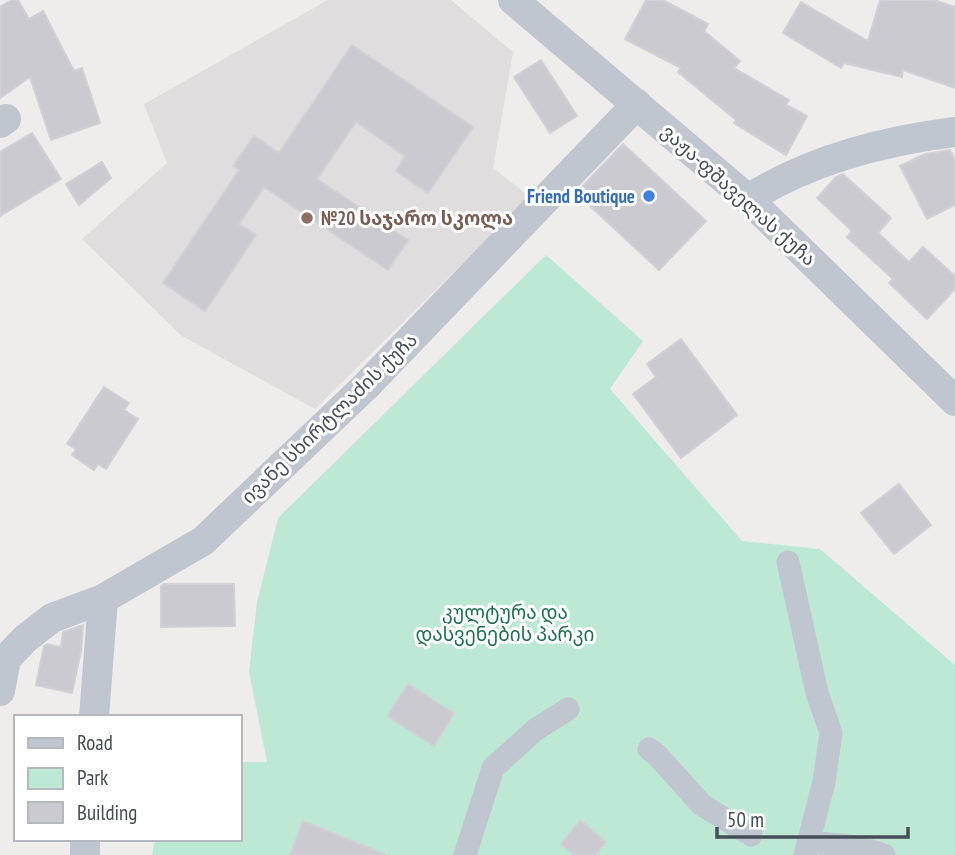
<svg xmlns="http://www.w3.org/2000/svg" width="955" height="855" viewBox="0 0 955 855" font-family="'PT Sans Narrow','Noto Sans Georgian',sans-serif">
  <rect width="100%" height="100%" fill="#efecec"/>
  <path fill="#dfdddd" d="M328,0h123l62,52 -20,116 37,29 -215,212 -133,-73 -100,-97 85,-76 -23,-59z"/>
  <path fill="#bde9d4" d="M546,255l97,86 -33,48 132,152 78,8 135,116v190h-803l3,-16h85v-77h27l-18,-90 8,-70 21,-84z"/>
  <g fill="#cacad0" stroke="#d0d1d7" stroke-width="2">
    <path d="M12,0h6l11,19 14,-8 31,60 8,-3 18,55 -49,17 -21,-63 -30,21v-91z"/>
    <path d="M646,0h17l45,24 -4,7 36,30 -6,7 55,32 -3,5 21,11 -21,39 -52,-32 2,-3 -58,-48 3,-4 -56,-29z"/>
    <path d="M880,0h54l21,7v81l-52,-18 -1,7 -58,-14 -3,5 -58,-35 18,-31 67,39z"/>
    <path d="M352,45l121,82 -45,66 -32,-22 9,-15 -49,-34 -39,57 91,61 -20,30 -124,-83 -25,37 17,11 -51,76 -42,-28 76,-113 -6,-4 21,-30 25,17z"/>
    <path d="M541,60l36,56 -27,17 -36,-56z"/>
    <path d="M32,133l29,46 -61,37v-64z"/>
    <path d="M623,144l83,77 -47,49 -83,-77z"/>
    <path d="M950,150l5,10v45l-28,14 -27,-53 25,-12z"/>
    <path d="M102,162l9,16 -32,27 -13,-21z"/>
    <path d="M843,174l48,44 -13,15 31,29 14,-15 32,29v13l-28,30 -38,-36 4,-4 -46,-42 5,-6 -35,-33 19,-21z"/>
    <path d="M681,339l56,76 -56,43 -48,-64 23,-17 -9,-13z"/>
    <path d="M104,387l25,16 -5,7 14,9 -32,50 -8,-5 -4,6 -22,-15 4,-6 -9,-5z"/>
    <path d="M899,484l32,41 -37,29 -33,-41z"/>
    <path d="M164,584h70l1,42 -74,1v-41z"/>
    <path d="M83,625l-2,26 -9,42 -36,-8 8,-39 3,-2 14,3 2,-15z"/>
    <path d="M408,684l46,29 -20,33 -47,-30z"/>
    <path d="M580,820l26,22 -11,13h-21l-13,-11z"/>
    <path d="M303,821l81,33v1h-94z"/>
  </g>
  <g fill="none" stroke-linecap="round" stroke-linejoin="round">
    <g stroke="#c0c6d0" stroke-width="23">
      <path d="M788,562l29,131 14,40 -7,49 -19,73"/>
      <path d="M649,749l8,6 45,50 49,30"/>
      <path d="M810,842l48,5 26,8"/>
      <path d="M465,855l28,-87 42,-38 33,-21"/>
    </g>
    <g stroke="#c0c6d0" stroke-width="30">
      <path d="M513,0l235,199 207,202"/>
      <path d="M0,123l6,-4"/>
      <path d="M748,199c62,-39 135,-58 207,-67"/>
      <path d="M0,691l6,-32 19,-20 27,-21 51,-19 100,-58 163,-155 271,-282"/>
      <path d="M94,717l9,-118"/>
      <path d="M85,855v-16"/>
    </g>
  </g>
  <circle fill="#3f7fe0" stroke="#fff" stroke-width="2.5" cx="649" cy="196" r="7"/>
  <circle fill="#8d6e63" stroke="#fff" stroke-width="2.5" cx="307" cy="218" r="7"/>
  <g text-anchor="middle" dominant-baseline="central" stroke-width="6" stroke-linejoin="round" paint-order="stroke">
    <g font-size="19" fill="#464d57" stroke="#fff">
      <text transform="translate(739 195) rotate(42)">ვაჟა-ფშაველას ქუჩა</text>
      <text transform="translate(329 418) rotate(-44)">ივანე სხირტლაძის ქუჩა</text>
    </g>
    <g font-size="19" font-weight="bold" fill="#366cbe" stroke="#fff" text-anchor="end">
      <text x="635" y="196">Friend Boutique</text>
    </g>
    <g font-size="19" font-weight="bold" fill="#785e54" stroke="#fff" text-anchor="start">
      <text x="321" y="218">№20 საჯარო სკოლა</text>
    </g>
    <g font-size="19" fill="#1f7153" stroke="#fff">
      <text x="505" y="612">კულტურა და<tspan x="505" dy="22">დასვენების პარკი</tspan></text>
    </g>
  </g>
  <rect x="14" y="715" width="228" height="126" fill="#ffffff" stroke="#b5b8bc" stroke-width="2"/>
  <rect x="28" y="738" width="35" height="10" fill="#c0c6d0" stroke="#b5b8bc" stroke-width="2"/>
  <text x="77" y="750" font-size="21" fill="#464d57">Road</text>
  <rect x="28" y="768" width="35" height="21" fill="#bde9d4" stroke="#b5b8bc" stroke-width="2"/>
  <text x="77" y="785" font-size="21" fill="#464d57">Park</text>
  <rect x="28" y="802" width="35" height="21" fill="#cacad0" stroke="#b5b8bc" stroke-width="2"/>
  <text x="77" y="820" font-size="21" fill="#464d57">Building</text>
  <path d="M717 827v10h191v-10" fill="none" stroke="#464d57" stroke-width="3.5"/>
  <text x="727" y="827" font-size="21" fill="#464d57" stroke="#ffffff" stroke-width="5" paint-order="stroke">50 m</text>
</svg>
